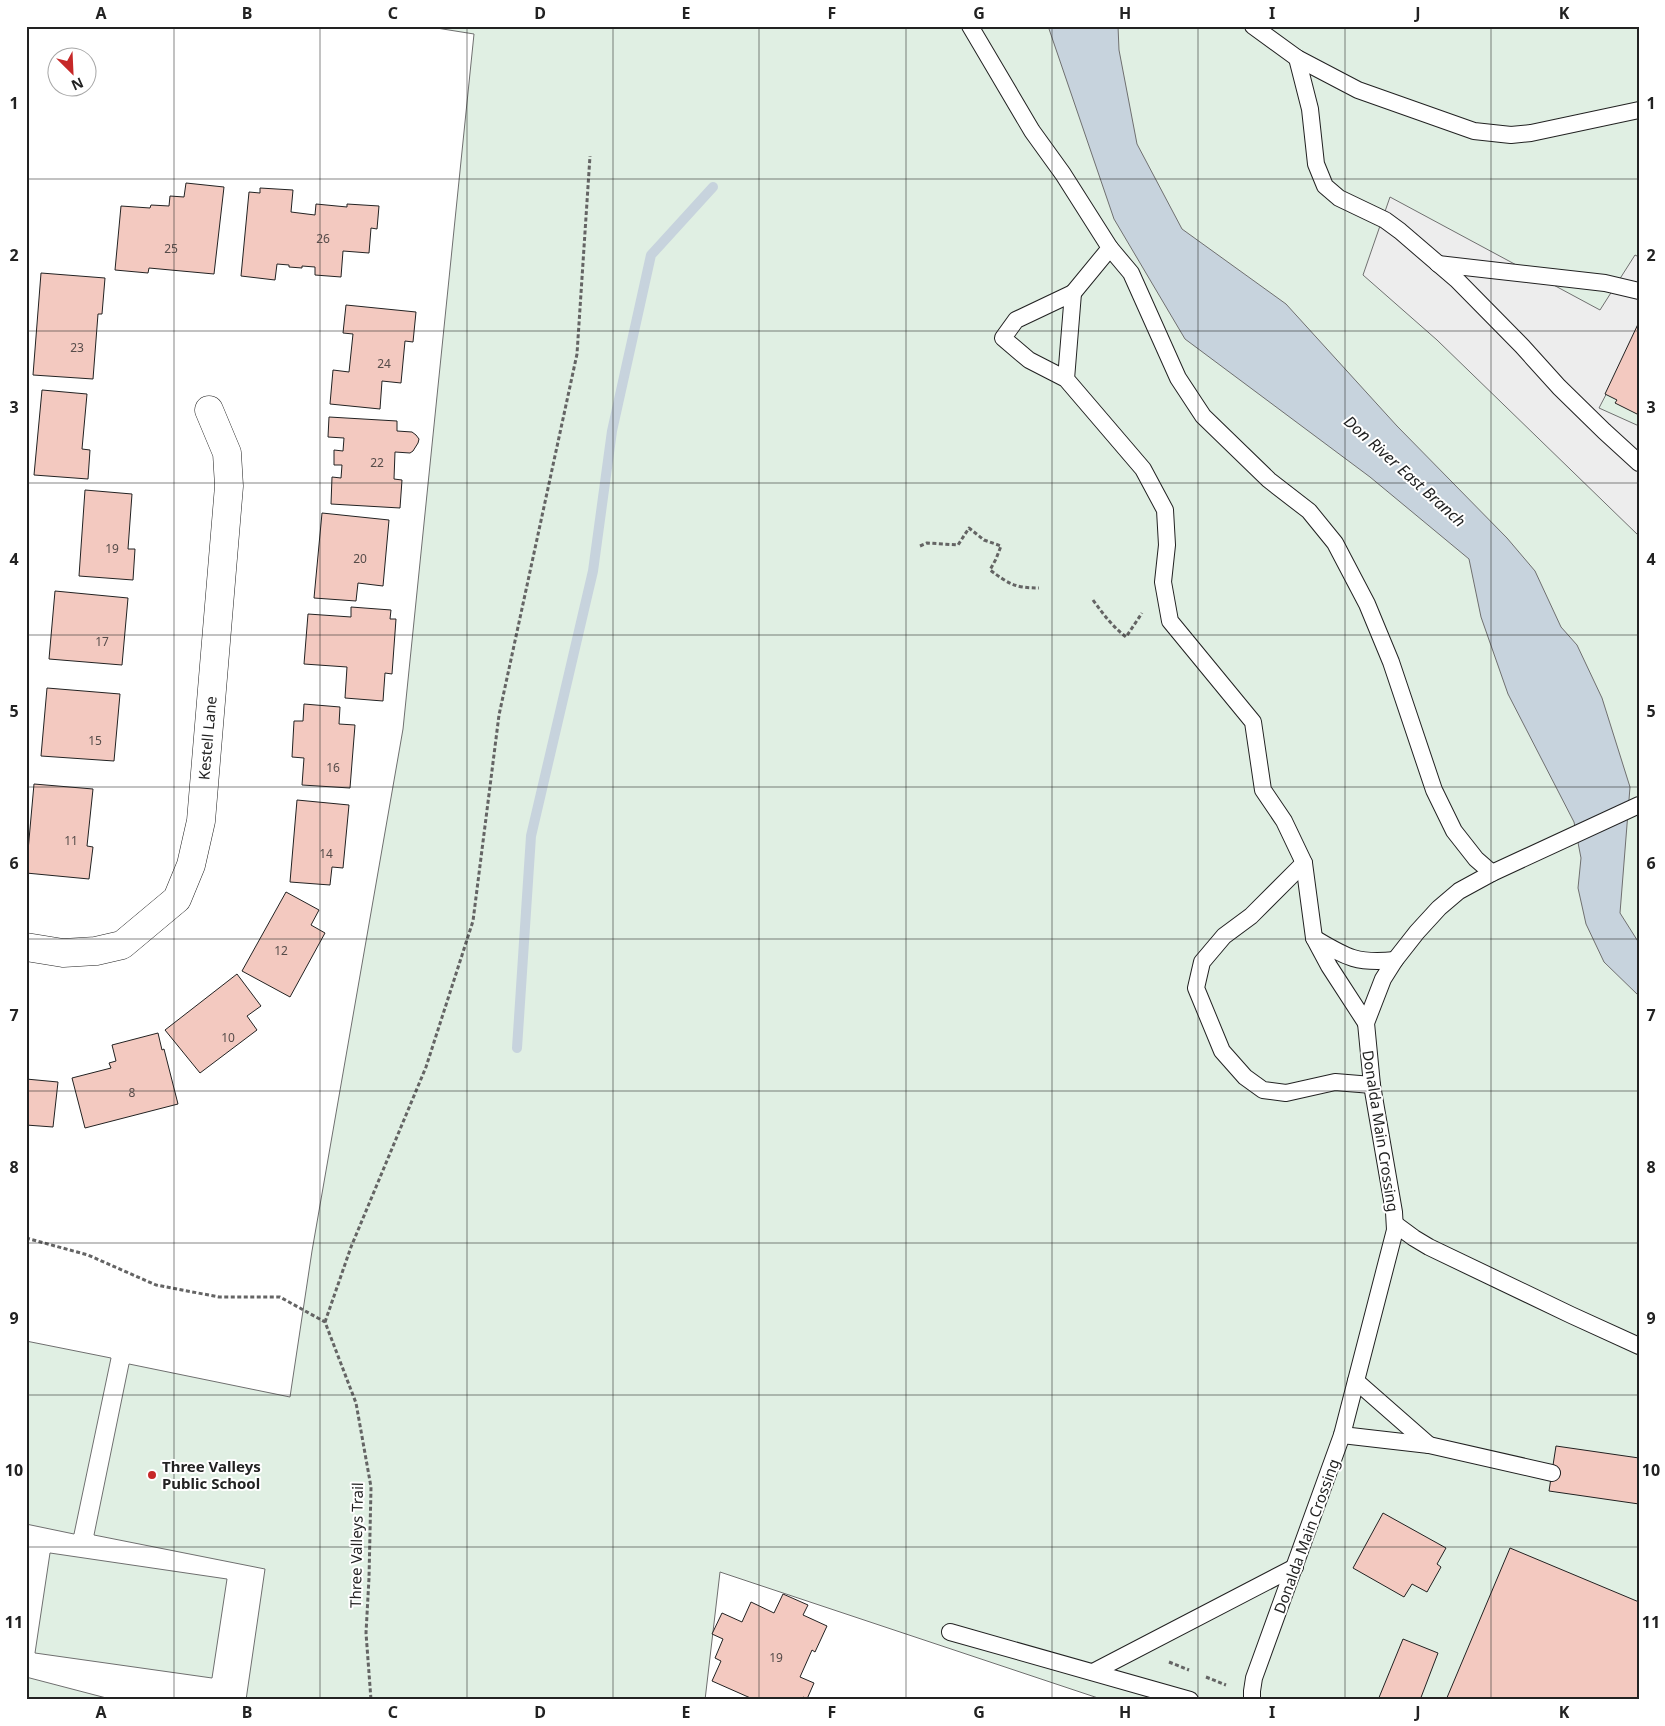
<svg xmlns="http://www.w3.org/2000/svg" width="1665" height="1726" viewBox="0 0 1665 1726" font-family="'Noto Sans',sans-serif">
  <rect width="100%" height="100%" fill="#fff"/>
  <g fill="#e0efe3" stroke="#6f6f6f">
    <path d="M424,26h1215v1674h-535l-384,-128 -15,128h-459l19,-131 -171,-34 35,-171 161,33 22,-146 91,-522 71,-695z"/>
    <path d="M26,1341l85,17 -37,176 -48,-10z"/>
    <path d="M50,1553l177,26 -15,99 -177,-25z"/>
    <path d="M26,1677l88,23h-88z"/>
  </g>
  <path fill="#ededed" stroke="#6f6f6f" d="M1390,197l210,113 35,-55 4,2v74l-40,77 40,18v110l-202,-196 -74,-65z"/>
  <path fill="#c7d3dd" stroke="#6f6f6f" d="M1048,26h70l1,24 18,94 45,85 104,75 111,122 110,112 28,33 26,56 16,18 25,53 28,89 -10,126 19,30v53l-35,-34 -18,-38 -8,-36 3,-30 -7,-36 -66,-128 -27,-77 -12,-58 -99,-82 -185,-138 -71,-120z"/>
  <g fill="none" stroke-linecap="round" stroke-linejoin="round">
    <path stroke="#c7d3dd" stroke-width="10" d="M517,1048l14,-212 62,-265 19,-140 39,-176 62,-68"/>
  </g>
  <g fill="#f3c9c0" stroke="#222">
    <path d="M186,183l38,4 -10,87 -65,-6 -1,5 -33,-3 6,-64 29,2 1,-3 18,1 1,-10 14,1z"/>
    <path d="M260,188l33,2 -2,22 24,3 1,-11 31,3v-3l32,2 -2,23 -6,-1 -2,25 -26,-2 -2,26 -26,-2v-8l-13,-1v2l-13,-1v-2l-12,-1 -2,16 -34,-4 8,-84 11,1z"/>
    <path d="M41,273l64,5 -3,36h-4l-5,65 -60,-4z"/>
    <path d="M346,305l70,7 -3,30 -8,-1 -4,42 -19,-2 -2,28 -50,-5 3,-34 16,2 4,-38 -10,-1z"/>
    <path d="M1639,322v93l-24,-12 2,-3 -12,-6z"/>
    <path d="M42,390l45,4 -5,55 8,1 -2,29 -54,-4z"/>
    <path d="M329,417l68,4v10l15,1 4,3 3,4 -1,4 -5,8 -3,2 -15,-1 -1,27 8,1 -2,28 -69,-4 1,-27 9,1 1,-13h-8v-15l9,1 1,-13 -16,-1z"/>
    <path d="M85,490l47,4 -4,55h7l-2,31 -54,-4z"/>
    <path d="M322,513l67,7 -6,66 -25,-3 -2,18 -42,-3z"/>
    <path d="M55,591l73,7 -6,67 -73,-6z"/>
    <path d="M351,607l40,3 -1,9h6l-4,55 -7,-1 -2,28 -38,-3 2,-31 -43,-3 4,-50 43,3z"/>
    <path d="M47,688l73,6 -6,67 -73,-5z"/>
    <path d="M304,704l36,3 -1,17 16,1 -5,63 -48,-3 2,-27 -12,-1 2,-36h9z"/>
    <path d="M34,784l59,5 -6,57 6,1 -4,32 -63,-6z"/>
    <path d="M297,800l52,5 -6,63 -11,-1 -2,18 -40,-3z"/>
    <path d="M286,892l33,18 -8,15 14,8 -35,64 -48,-26z"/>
    <path d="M237,974l24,32 -14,10 10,14 -57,43 -35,-43z"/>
    <path d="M158,1033l4,17 2,-1 14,55 -93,24 -13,-50 39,-10 -2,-5 7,-2 -4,-16z"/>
    <path d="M26,1079l32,3 -5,45 -27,-2z"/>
    <path d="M1556,1446l83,12v46l-90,-13z"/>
    <path d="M1383,1513l63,35 -9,16 4,3 -14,25 -15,-8 -8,13 -51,-29z"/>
    <path d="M1510,1548l129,54v98h-193z"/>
    <path d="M783,1594l25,11 -5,10 24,11 -12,26 -3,-2 -12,27 14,6 -7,16 -4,-2 -1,3h-47l-43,-19 9,-20 -6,-3 8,-19 -11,-5 10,-21 20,9 9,-20 23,11z"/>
    <path d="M1403,1639l35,14 -18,47h-42z"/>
  </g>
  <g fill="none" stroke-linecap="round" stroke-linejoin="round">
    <defs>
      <g id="service">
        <path d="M970,26l62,105 31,43 47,74 -37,45"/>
        <path d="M1253,26l44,32 61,32 116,41 37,4 20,-2 108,-23"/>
        <path d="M1297,58l13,51 6,55 9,22 14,12 46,22 15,11 57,49 65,66 37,41 45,44 35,32"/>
        <path d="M1110,248l21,25 47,105 25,38 66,64 40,31 26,32 32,61 24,58 43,128 20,41 22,28 16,14"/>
        <path d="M1438,264l167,19 34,8"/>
        <path d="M1066,379l7,-86 -57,27 -13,18 26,22 37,19 77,90 22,41 2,35 -4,37 7,39 83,101 10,68 21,31 20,42 10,75 15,28 37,57"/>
        <path d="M1304,863l-53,53 -27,20 -22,26 -6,26 26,63 23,26 18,13 23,3 49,-11 37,3"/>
        <path d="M1314,938c32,19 42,26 81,22"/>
        <path d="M1395,1224l19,14 15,9 142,68 68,31"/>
        <path d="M1356,1381l73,64"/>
        <path d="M1342,1435l87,10 123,28"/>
        <path d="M950,1632l240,68"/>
        <path d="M1093,1672l202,-105"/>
        <path d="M1252,1700v-9l2,-13 88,-243 53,-205 -1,-18 -22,-127 -6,-62 17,-44 12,-19 22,-28 22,-24 20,-17 33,-18 147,-68"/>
      </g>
      <path id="minor" d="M26,947l37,6 33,-2 26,-6 55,-46 14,-34 10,-44 28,-335 -2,-33 -18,-43"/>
    </defs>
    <use href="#service" stroke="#222" stroke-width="18"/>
    <use href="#minor" stroke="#222" stroke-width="29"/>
    <g stroke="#646464" stroke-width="3" stroke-dasharray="4 2.5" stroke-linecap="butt">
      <path d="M920,546l7,-3 31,2 11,-17 15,12 17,6 -5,13 -6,11c19,14 25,18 49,18"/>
      <path d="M1093,600c10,14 19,26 33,37l16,-24"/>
      <path d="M26,1238l62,17 68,30 63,12h61l45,25 31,81 15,84 -2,91 -3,55 5,67"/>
      <path d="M325,1322l26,-75 75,-180 47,-146 26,-206 78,-361 13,-198"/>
      <path d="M1169,1662l20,8"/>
      <path d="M1206,1677l20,8"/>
    </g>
    <use href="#service" stroke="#fff" stroke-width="16"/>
    <use href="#minor" stroke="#fff" stroke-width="28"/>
  </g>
  <path fill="none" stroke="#222" stroke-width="1" stroke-opacity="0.55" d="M174,26v1674M320,26v1674M467,26v1674M613,26v1674M759,26v1674M906,26v1674M1052,26v1674M1198,26v1674M1345,26v1674M1491,26v1674M26,179h1613M26,331h1613M26,483h1613M26,635h1613M26,787h1613M26,939h1613M26,1091h1613M26,1243h1613M26,1395h1613M26,1547h1613"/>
  <circle fill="#c62828" stroke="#fff" stroke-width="2" cx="152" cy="1475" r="5"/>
  <g text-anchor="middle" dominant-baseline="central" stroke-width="4" stroke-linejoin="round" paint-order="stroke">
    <g font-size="12" fill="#564c4a">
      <text x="323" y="238">26</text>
      <text x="171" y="248">25</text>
      <text x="77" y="347">23</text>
      <text x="384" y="363">24</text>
      <text x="377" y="462">22</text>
      <text x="112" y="548">19</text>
      <text x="360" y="558">20</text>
      <text x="102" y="641">17</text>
      <text x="95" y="740">15</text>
      <text x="333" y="767">16</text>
      <text x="71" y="840">11</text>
      <text x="326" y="853">14</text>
      <text x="281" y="950">12</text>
      <text x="228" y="1037">10</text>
      <text x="132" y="1092">8</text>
      <text x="776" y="1657">19</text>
    </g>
    <g font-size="15" fill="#222" stroke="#fff">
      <text transform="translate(207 738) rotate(-85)">Kestell Lane</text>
      <text transform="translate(1381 1131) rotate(81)">Donalda Main Crossing</text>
      <text transform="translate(1306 1536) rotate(-70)">Donalda Main Crossing</text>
      <text transform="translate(356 1545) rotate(-89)">Three Valleys Trail</text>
    </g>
    <g font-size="15" font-weight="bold" fill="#222" stroke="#fff" text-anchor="start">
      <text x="162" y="1466">Three Valleys<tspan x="162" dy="17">Public School</tspan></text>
    </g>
    <g font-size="16" font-style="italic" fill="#222" stroke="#fff">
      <text transform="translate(1405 471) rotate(42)">Don River East Branch</text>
    </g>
  </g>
  <rect width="1665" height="1726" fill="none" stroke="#ffffff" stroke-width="55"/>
  <g transform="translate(72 72) rotate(156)"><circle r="24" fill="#ffffff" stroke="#a7a7a7"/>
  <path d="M0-4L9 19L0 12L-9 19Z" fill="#c62828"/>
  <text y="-8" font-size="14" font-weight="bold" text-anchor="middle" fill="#222222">N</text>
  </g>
  <rect x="28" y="28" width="1610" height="1670" fill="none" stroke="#222" stroke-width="2"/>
  <g font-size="16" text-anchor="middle" font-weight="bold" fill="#222">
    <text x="101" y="19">A</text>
    <text x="247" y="19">B</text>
    <text x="393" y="19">C</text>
    <text x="540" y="19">D</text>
    <text x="686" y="19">E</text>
    <text x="832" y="19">F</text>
    <text x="979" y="19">G</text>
    <text x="1125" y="19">H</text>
    <text x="1272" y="19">I</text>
    <text x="1418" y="19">J</text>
    <text x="1564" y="19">K</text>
    <text x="14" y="109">1</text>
    <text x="1651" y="109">1</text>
    <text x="14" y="261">2</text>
    <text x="1651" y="261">2</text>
    <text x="14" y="413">3</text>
    <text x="1651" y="413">3</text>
    <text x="14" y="565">4</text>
    <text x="1651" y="565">4</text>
    <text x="14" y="717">5</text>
    <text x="1651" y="717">5</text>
    <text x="14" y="869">6</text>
    <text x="1651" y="869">6</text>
    <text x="14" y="1021">7</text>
    <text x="1651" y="1021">7</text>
    <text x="14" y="1173">8</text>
    <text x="1651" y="1173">8</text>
    <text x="14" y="1324">9</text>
    <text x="1651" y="1324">9</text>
    <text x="14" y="1476">10</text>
    <text x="1651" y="1476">10</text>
    <text x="14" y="1628">11</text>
    <text x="1651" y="1628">11</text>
    <text x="101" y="1718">A</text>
    <text x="247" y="1718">B</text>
    <text x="393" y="1718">C</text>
    <text x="540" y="1718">D</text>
    <text x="686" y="1718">E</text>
    <text x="832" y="1718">F</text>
    <text x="979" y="1718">G</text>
    <text x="1125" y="1718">H</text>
    <text x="1272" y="1718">I</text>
    <text x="1418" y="1718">J</text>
    <text x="1564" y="1718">K</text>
  </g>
</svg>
